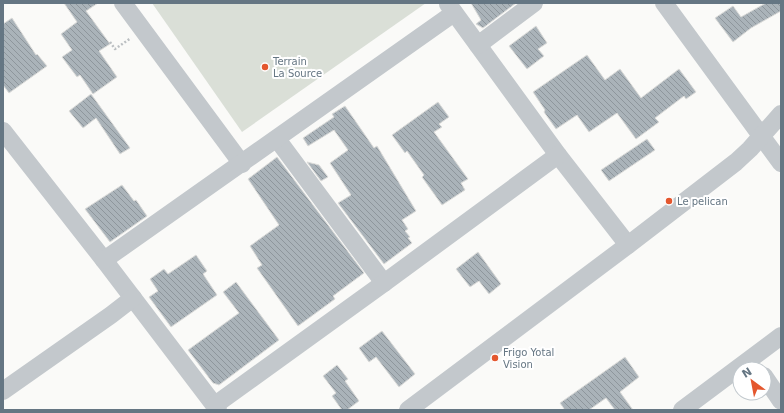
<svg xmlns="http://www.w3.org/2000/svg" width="784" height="413" viewBox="0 0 784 413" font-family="'DejaVu Sans',sans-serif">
  <defs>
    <pattern id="building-back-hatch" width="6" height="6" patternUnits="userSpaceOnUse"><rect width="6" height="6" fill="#aab3b9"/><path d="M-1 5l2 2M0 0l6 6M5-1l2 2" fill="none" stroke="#8e969c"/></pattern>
  </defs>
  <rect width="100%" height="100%" fill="#fafaf8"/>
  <path fill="#dadfd7" d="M152,3h274l-184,129z"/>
  <g fill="url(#building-back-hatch)" stroke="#dcdcda">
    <path d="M64,3h34l-12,8 24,33 -11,7 18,26 -24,17 -13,-19 -3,2 -15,-20 10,-7 -11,-16 16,-12z"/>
    <path d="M471,3h45l-33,25 -7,-4 5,-4z"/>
    <path d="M766,3h15v8l-30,17 -18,14 -18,-24 18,-12 8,11z"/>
    <path d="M12,18l24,37 1,-1 10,12 -38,27 -6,-8v-61z"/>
    <path d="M536,26l11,17 -9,6 6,7 -17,13 -18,-23z"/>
    <path d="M587,55l18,25 15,-11 21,29 38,-29 17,23 -10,7 -2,-3 -29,22 4,4 -23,17 -19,-26 -28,19 -12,-17 -21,14 -12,-17 1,-2 -12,-18z"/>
    <path d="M91,94l39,54 -10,6 -24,-36 -13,10 -14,-17z"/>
    <path d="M438,102l11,15 -10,7 3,3 -8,5 34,47 -7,4 4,7 -23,15 -20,-28 2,-2 -17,-24 -2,2 -13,-18z"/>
    <path d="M345,106l29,42 3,-2 39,65 -14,9 6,9 -3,2 5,6 -2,1 4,5 -28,21 -46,-61 13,-8 -21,-32 18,-13 -14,-20 -26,16 -5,-8 31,-21 -2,-3z"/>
    <path d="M647,139l8,11 -46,31 -8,-11z"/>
    <path d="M277,157l87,116 -31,23 2,3 -37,27 -41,-58 5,-3 -12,-19 29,-21 -31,-46z"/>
    <path d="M307,162l12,3 9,12 -7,4z"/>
    <path d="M122,185l12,16 2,-1 11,16 -37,26 -25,-33z"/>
    <path d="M478,252l23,32 -12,10 -10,-13 -9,6 -14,-18z"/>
    <path d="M196,255l11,16 -4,3 14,21 -46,32 -22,-30 9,-6 -8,-12 14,-10 4,5z"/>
    <path d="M236,282l43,58 -60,45 -6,-2 -25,-33 51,-37 -16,-21z"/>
    <path d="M382,331l33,43 -16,13 -23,-30 -7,5 -10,-14z"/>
    <path d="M625,357l14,20 -19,15 13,18h-18l-9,-12 -17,12h-24l-5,-7z"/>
    <path d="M337,365l11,14 -3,2 14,20 -12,9h-5l-10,-14 4,-3 -13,-17z"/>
  </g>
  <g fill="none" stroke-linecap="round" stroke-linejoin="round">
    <path stroke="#bbbfc2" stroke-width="2.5" stroke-dasharray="2 2" stroke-linecap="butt" d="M110,42l5,7 16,-11"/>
    <g stroke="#c3c8cc" stroke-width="18">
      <path d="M123,3l119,161"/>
      <path d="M664,3l117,160"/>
      <path d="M448,4l110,151 70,90"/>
      <path d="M478,45l56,-42"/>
      <path d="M3,131l101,129 114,150"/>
      <path d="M277,139l107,144"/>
      <path d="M104,260l350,-247"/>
      <path d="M764,376l17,25"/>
      <path d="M3,391l108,-76 22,-17"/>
      <path d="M215,405l169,-122 174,-128"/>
      <path d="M408,410l220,-165 108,-83 14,-13 31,-35"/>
      <path d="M682,410l99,-74"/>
    </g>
  </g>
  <g fill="#e4572e" stroke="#fff" stroke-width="1.5">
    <circle cx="265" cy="67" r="4"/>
    <circle cx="669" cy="201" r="4"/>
    <circle cx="495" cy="358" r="4"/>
  </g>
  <g text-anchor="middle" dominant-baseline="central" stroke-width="4" stroke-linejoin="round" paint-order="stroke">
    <g font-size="10" fill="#657683" stroke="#fff" text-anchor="start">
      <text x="273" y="61">Terrain<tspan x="273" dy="12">La Source</tspan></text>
      <text x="677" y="201">Le pelican</text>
      <text x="503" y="352">Frigo Yotal<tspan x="503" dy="12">Vision</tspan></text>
    </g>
  </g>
  <rect width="784" height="413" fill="none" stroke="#657683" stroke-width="8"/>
  <g transform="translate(752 381) rotate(328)"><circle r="19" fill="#ffffff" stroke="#c1c8cd"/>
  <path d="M0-3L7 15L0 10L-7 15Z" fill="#e4572e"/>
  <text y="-6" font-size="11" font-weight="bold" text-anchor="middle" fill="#657683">N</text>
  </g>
</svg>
